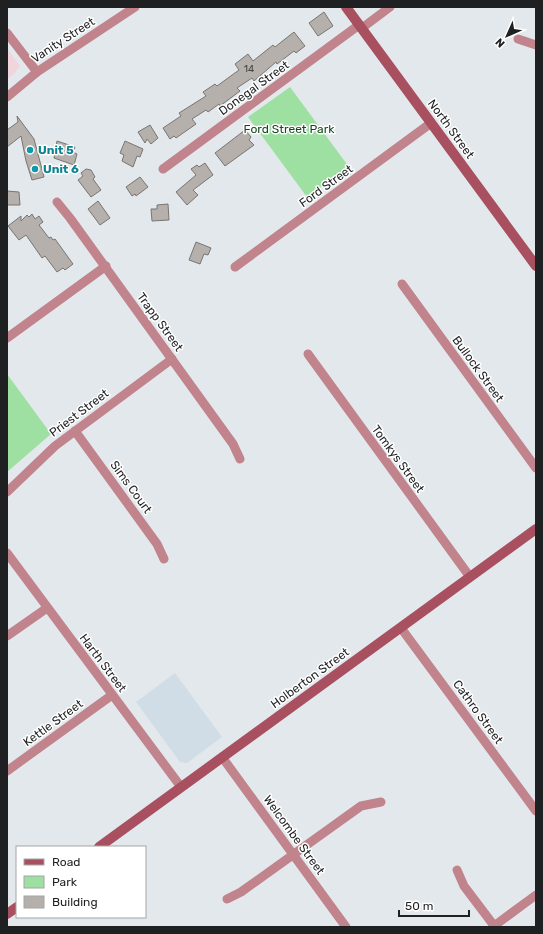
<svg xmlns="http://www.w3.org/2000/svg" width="543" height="934" viewBox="0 0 543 934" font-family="Rubik,sans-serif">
  <rect width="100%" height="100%" fill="#e3e8ec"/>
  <path fill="#d1dde6" d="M175,673l47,64 -35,26 -7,-1 -44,-60z"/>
  <path fill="#f0d6dc" d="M7,48l13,18 -6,8 -7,5z"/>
  <g fill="#9de0a2">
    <path d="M290,87l59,80 -42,30 -59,-80z"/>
    <path d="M7,374l44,60 -44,38z"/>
  </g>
  <g fill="#b5b0ac" stroke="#797571">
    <path d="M324,12l9,14 -15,10 -9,-13z"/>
    <path d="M294,32l11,14 -9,7 -2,-2 -17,13 -1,-2 -22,19 -2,-3 -15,10 3,3 -20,15 -1,-2 -11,8 -2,-2 -14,9 4,5 -20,14 -2,-2 -4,3 -7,-11 18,-12 -2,-3 27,-17 -3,-4 12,-8 2,2 22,-16 -4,-6 13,-10 5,7 20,-16 2,2z"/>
    <path d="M17,116l17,23 10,38 -12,3 -6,-19 -5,-25 -14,11v-17l11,-8z"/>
    <path d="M150,125l8,13 -7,6 -4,-5 -2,4 -7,-11z"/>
    <path d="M245,130l6,7 -2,3 5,5 -29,21 -10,-13z"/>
    <path d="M57,141l18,6 -2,5 4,2 -3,11 -20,-7z"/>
    <path d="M125,141l18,8 -3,8 -3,-1 -4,11 -11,-6 2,-6 -4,-2z"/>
    <path d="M205,163l8,12 -20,15 5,5 -11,10 -11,-13 20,-17 -5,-6 6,-4 2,2z"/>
    <path d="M86,169l5,1 4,7 -2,2 8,11 -10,7 -13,-17 5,-4 -2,-3z"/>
    <path d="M140,177l8,10 -12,9 -1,-2 -3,2 -6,-9z"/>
    <path d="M7,191l12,1 1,13h-13z"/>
    <path d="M98,201l12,17 -10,7 -12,-16z"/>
    <path d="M168,204l1,16 -17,1 -1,-12h6v-4z"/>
    <path d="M32,214l3,5 4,-3 4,6 -4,3 10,13 2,-1 2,3 2,-1 18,25 -8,6 -2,-2 -6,4 -12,-16 -3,2 -16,-23 -7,5 -11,-14 13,-10v5l6,-6 2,2z"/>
    <path d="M196,242l15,6 -3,7 -4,-1 -4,10 -11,-4z"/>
  </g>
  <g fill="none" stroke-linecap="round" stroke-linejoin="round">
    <g stroke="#c1838c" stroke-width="9">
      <path d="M362,28l28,-21"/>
      <path d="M7,33l30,39"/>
      <path d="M518,39l18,6"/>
      <path d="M7,97l30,-25 98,-65"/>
      <path d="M163,169l196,-144"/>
      <path d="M57,202l13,16 163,226 7,15"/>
      <path d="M235,267l196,-144"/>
      <path d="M402,284l134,184"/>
      <path d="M7,338l99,-72"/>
      <path d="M308,354l162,223"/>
      <path d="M75,431l82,113 7,15"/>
      <path d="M7,492l48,-46 117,-87"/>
      <path d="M7,553l174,234"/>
      <path d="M401,628l135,183"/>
      <path d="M7,636l40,-28"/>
      <path d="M222,757l124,170"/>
      <path d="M7,771l105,-76"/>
      <path d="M457,870l7,16 31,41"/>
      <path d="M227,899l14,-7 120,-86 20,-4"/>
      <path d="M494,926l42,-31"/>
    </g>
    <g stroke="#a85060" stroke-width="10">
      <path d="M346,7l190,259"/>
      <path d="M99,847l437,-318"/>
      <path d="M7,914l10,-7"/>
    </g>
  </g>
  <g fill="#0f9aa8" stroke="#fff" stroke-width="1.5">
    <circle cx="30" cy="150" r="4"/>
    <circle cx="35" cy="169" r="4"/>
  </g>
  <g text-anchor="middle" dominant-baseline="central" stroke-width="3" stroke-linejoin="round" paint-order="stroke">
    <g font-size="10" fill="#444">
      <text x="249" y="69">14</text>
    </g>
    <g font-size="12" fill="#1f2022" stroke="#fff">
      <text transform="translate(63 40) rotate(-33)">Vanity Street</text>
      <text transform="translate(254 88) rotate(-36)">Donegal Street</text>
      <text transform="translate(451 129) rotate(54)">North Street</text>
      <text transform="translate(326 186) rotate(-36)">Ford Street</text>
      <text transform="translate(160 322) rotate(54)">Trapp Street</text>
      <text transform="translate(478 369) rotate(54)">Bullock Street</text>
      <text transform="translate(79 413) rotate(-37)">Priest Street</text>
      <text transform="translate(398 459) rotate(54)">Tomkys Street</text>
      <text transform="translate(131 487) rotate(54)">Sims Court</text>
      <text transform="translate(103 663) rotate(53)">Harth Street</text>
      <text transform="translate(310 678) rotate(-36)">Holberton Street</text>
      <text transform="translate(478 712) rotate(54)">Cathro Street</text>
      <text transform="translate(53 723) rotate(-36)">Kettle Street</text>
      <text transform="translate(294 835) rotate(54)">Welcombe Street</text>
    </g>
    <g font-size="12" fill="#16471e" stroke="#fff">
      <text x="289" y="129">Ford Street Park</text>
    </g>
    <g font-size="12" font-weight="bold" fill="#0d838f" stroke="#fff" text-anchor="start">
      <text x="38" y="150">Unit 5</text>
      <text x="43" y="169">Unit 6</text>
    </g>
  </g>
  <rect width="543" height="934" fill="none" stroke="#1f2022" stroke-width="16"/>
  <rect x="16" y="846" width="130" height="72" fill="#ffffff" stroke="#a5a6a7"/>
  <rect x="24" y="859" width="20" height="6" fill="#a85060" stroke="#a5a6a7"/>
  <text x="52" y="866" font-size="12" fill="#1f2022">Road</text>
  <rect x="24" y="876" width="20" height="12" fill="#9de0a2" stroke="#a5a6a7"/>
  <text x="52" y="886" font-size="12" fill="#1f2022">Park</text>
  <rect x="24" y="896" width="20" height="12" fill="#b5b0ac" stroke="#a5a6a7"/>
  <text x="52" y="906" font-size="12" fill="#1f2022">Building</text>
  <g transform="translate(507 36) rotate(225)" stroke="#ffffff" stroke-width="3" paint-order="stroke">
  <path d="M0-3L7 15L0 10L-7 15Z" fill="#1f2022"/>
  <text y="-6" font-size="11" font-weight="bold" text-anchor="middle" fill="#1f2022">N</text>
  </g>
  <path d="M399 910v6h70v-6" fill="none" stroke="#1f2022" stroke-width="2"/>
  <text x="405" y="910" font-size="12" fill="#1f2022" stroke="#ffffff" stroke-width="3" paint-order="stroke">50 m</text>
</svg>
